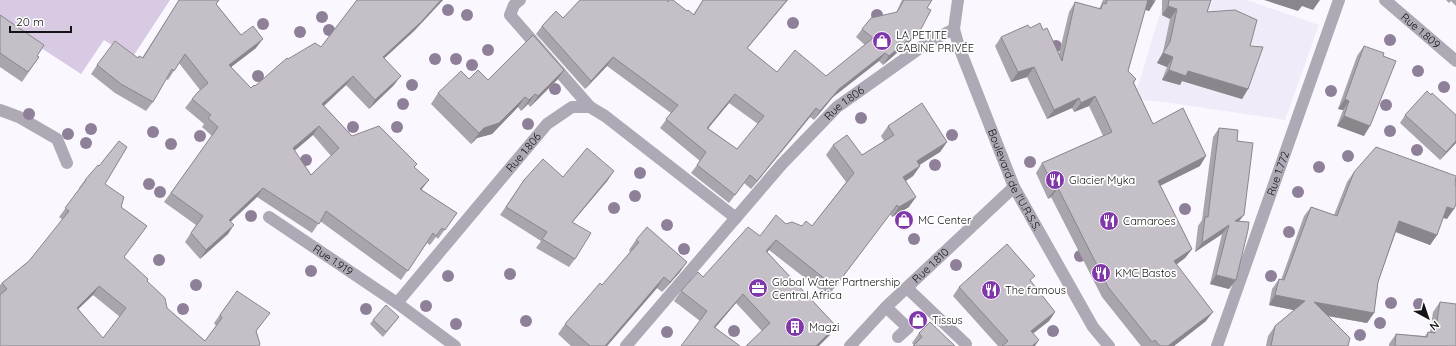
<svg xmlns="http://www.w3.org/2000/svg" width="1456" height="346" viewBox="0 0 1456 346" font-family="Quicksand,sans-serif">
  <rect width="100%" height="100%" fill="#fbf7ff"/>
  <path fill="#f1eaf8" d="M1164,0h83l72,25 -34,95 -114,-17 -37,-4z"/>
  <path fill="#d9cae4" d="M0,0h170l-38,58 -28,-18 -23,34 -81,-53z"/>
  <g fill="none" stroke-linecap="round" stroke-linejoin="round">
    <g stroke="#afa8b5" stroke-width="12">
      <path d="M520,0l-6,5 -4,10 80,92"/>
      <path id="s1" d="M958,0l-4,29 5,18 55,140 79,140 16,19"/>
      <path id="s2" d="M1385,0l71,61"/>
      <path d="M0,110l19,7 38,22 10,24"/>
      <path id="s3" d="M269,217l128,86"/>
      <path d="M907,288l59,56"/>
      <path d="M886,307l22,21 -10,9"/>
      <path id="s4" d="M455,346l-58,-43 150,-179 25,-17h18l15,9 131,102"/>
      <path id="s5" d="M626,346l156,-182 55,-57 90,-64 27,-14"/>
      <path id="s6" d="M850,346l36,-39 128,-120"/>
      <path id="s7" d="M1217,346l122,-346"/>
    </g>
  </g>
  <g fill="#8f8099">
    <circle cx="448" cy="10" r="6"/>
    <circle cx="467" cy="15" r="6"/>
    <circle cx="877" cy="15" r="6"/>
    <circle cx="322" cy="17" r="6"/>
    <circle cx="793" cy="23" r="6"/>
    <circle cx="263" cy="24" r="6"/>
    <circle cx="329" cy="30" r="6"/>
    <circle cx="300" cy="32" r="6"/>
    <circle cx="1390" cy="40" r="6"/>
    <circle cx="1056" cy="46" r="6"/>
    <circle cx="488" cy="50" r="6"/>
    <circle cx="435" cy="59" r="6"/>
    <circle cx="456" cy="59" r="6"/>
    <circle cx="472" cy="65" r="6"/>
    <circle cx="1418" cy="71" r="6"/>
    <circle cx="258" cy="76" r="6"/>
    <circle cx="412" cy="85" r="6"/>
    <circle cx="1444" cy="87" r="6"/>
    <circle cx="555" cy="89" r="6"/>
    <circle cx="1331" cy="91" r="6"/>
    <circle cx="403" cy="104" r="6"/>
    <circle cx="1386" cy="105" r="6"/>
    <circle cx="29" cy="114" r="6"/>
    <circle cx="861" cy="118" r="6"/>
    <circle cx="528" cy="124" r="6"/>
    <circle cx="353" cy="127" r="6"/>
    <circle cx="397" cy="127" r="6"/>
    <circle cx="91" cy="129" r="6"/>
    <circle cx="1390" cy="131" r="6"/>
    <circle cx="153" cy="132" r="6"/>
    <circle cx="68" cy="134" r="6"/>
    <circle cx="952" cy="135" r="6"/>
    <circle cx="200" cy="136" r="6"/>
    <circle cx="86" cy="143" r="6"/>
    <circle cx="171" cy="144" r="6"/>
    <circle cx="1417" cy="150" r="6"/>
    <circle cx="1348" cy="156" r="6"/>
    <circle cx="306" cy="160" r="6"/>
    <circle cx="1030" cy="162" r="6"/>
    <circle cx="935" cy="165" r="6"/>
    <circle cx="1319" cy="167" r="6"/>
    <circle cx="640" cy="173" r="6"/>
    <circle cx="149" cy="184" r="6"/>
    <circle cx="160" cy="192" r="6"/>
    <circle cx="1298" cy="192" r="6"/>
    <circle cx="635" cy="196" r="6"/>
    <circle cx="614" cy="208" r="6"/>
    <circle cx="1185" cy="209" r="6"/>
    <circle cx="251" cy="216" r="6"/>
    <circle cx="667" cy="225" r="6"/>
    <circle cx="1289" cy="232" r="6"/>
    <circle cx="914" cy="239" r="6"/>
    <circle cx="684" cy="249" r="6"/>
    <circle cx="1080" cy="256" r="6"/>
    <circle cx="159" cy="260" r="6"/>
    <circle cx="956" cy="265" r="6"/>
    <circle cx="311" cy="271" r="6"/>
    <circle cx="510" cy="274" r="6"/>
    <circle cx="448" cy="276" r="6"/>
    <circle cx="1271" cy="276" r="6"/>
    <circle cx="196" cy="285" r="6"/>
    <circle cx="1391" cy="303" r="6"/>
    <circle cx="1419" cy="304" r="6"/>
    <circle cx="426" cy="306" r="6"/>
    <circle cx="183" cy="309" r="6"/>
    <circle cx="366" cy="309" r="6"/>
    <circle cx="526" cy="321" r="6"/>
    <circle cx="1380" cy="323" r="6"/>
    <circle cx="456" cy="324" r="6"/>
    <circle cx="734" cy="331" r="6"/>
    <circle cx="1053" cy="331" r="6"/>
    <circle cx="667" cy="332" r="6"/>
    <circle cx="1360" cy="335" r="6"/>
  </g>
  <g fill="#a9a5ac" fill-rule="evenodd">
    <path d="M179,0h40l-3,4 25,31 15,13 -25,19 20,21 4,-2 33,-27 33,-12 36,-47h86l-29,31 -30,27 10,27 -25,24 -23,-24 -22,21 28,30 65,28 -3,4 8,22 35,23 -19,26 -2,-2 -6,8 -3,-2 -26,37 -81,-59 -8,12 -55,-36 -26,24 -3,13 -28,25 -15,-17 11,-17 -32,-23 48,-66 -10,-9 2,-3 -19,-16 7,-9 8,-9 -21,-27 -11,17 -2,-1 -13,23 -7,9 -31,-18 -24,-19 6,-9 41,-7h4zM313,135l18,21 -20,19 -17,-24z"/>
    <path d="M703,0l45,49 29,23 49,4 39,-31 -9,-8 6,-8 34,-16 6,-13h30l-5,8 -12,29 -32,28 -4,-4 -46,36 -19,23 -4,-3 -59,72 -7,-6 -15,20 -38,-30 9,-12 -40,-33 11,-15 -64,-47 -22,23 -49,-55 6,-8 21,-8 105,-16 25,13zM729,103l29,21 -21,25 -29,-21z"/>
    <path d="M1103,0h53l-7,11 -4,-1 -17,61 8,8 -2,4 19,41 47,42 -40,20 32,63 -7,9 -9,7 30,56 -32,25h-33l-39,-49 -51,-100 -3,2 -12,-26 6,-10 61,-27 -14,-30 -15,6 -2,-4 -25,11 -20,-42 -16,5 -16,-36 6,-9 29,-9 13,2 16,24 10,-42 6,-10 24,7 2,-4z"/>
    <path d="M1162,0h49l-4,12 43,34 -2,43 -6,10 -60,-18 -2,4 -18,-5 5,-13 -10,-4 6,-11 7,-33 -8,-4z"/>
    <path d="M1446,0h10v6l-5,-5 -2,2z"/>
    <path d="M0,15l37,41 2,1 -17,25 -22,-15z"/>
    <path d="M1364,46v90l-27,-10 6,-16 -5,-1 19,-53z"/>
    <path d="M564,70l-7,10 -27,27 -2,-3 -7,7 -3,-4 -26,27 -15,4 -6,6 -40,-40 7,-11 31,-14 19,1z"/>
    <path d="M1405,115l51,28 -16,17 -40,-37z"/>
    <path d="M888,126l59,16 -7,10 -21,13 1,1 -7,10 -7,5 3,26 -17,10 -2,-3 -62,82 -59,-46 -2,2 69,74 -7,10 -67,-5 -26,-28 -21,25 -15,-7 -26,-20 7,-10 22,-14 57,-41 26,-12 16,2h10l34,-44 -20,-27 7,-10 29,10 22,-14 -3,-5z"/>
    <path d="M1219,128l20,93 -10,68 -19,-5 12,-50 -27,18 3,-26 4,-6 11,-83z"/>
    <path d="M1354,172l93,47 -4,-1 -6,17 -7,10 -34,-13 -18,50 -4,31 -7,10 -40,-7 21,30h-82l2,-10 7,-10 19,-16 -25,-5 3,-16 7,-10 2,1 23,-64 7,-9 23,8 13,-33z"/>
    <path d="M563,177l45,3 -36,42 3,37 -6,8 -33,-19 5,-7 -41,-26 24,-35z"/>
    <path d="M85,180l20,4 16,23 26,19 -23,31 23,24 20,27 38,33 11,-15 -2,-3 23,-32 19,40 4,13 -260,2v-61l2,-2 27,-22 34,-41 -4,-3 21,-28 -1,-1zM93,295l27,22 -17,21 -25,-29z"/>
    <path d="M636,240l44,32 -18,20 -5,-4 -50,58h-36l-13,-12 7,-10 37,-39 28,-33 -1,-2z"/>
    <path d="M1031,282l24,30 -6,9 -16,12 2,13h-37l-45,-50 6,-9z"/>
    <path d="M1440,302l16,44h-67v-2l7,-10 29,2 3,-4h2l3,-20z"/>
    <path d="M399,317l-16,20 -13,-13 3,-4z"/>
    <path d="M919,333l36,13 -41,-1 -2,-2z"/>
  </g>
  <g fill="#8a868c">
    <path d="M441,0h2l-29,31 -38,35 7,-9z"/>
    <path d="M787,0h1l-47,56 6,-8z"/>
    <path d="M1147,0h5l3,1 -6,10 -8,-3z"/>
    <path d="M1264,0h56l-7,10 -11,-4 -4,5z"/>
    <path d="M1168,6l9,3 -7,10 -8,-4z"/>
    <path d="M921,29l-6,8 -32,28 6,-9z"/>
    <path d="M263,39l-7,9 -34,26 7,-9z"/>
    <path d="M885,53l-6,8 -46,36 -19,23 6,-9 19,-22z"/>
    <path d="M1163,53l10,4 -6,10 -10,-4z"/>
    <path d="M613,57l-6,9 -22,23 6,-8z"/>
    <path d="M1034,67l-7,10 -16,5 7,-10z"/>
    <path d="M564,70l-7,10 -27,27 8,-11z"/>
    <path d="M1169,70l19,1 60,18 -6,10 -60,-18 -2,4 -18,-5z"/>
    <path d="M353,76l-7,9 -30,28 6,-9z"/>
    <path d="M401,76l-7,9 -25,24 6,-9z"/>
    <path d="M535,94l-7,10 -7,7 8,-11z"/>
    <path d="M735,94l-6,9 -27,33 5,-8z"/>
    <path d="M1095,96l-6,10 -15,6 7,-9z"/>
    <path d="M525,97l-7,10 -26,27 -15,4 -6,6 8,-11 5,-5z"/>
    <path d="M1079,98l-7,10 -25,11 7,-9z"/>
    <path d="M1345,99l4,2 -6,9 -5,-1z"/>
    <path d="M816,108l-6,9 -59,72 6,-8z"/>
    <path d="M1344,116l26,10 -6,10 -27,-10z"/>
    <path d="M319,126l-6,9 -27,23 7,-10z"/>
    <path d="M1456,141v2l-16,17 6,-8z"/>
    <path d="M947,142l-7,10 -30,19 7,-10z"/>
    <path d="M1206,156l-6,10 -49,24 7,-9z"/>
    <path d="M920,166l-7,10 -17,11 7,-10z"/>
    <path d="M614,171l-6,9 -42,50 6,-8z"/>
    <path d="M429,180l-7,9 -8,9 6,-9z"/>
    <path d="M263,188l-6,9 -34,32 6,-9z"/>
    <path d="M1058,188l-7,9 -3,2 7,-10z"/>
    <path d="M916,197l-7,10 -17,10 7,-10z"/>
    <path d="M897,205l-7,9 -62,82 7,-9z"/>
    <path d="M1447,207l7,2 -7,10 -7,-2z"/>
    <path d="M1244,215l-7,9 -2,-3z"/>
    <path d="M1399,221l38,14 -7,10 -37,-14z"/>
    <path d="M234,225l-6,9 -28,25 6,-9z"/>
    <path d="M1229,225l-7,9 -27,18 7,-9z"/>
    <path d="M776,240l-7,10 -10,11 7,-10z"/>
    <path d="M1192,249l-7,9 -18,13 7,-10z"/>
    <path d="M687,262l-7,10 -18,20 8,-10z"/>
    <path d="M1216,275l20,5 -7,9 -19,-5z"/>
    <path d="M664,277l-7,11 -50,58h-2z"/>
    <path d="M99,286l-6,9 -22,21 6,-8z"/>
    <path d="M743,294l-7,9 -29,34 7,-10z"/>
    <path d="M1275,295l30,6 -7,10 -29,-6z"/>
    <path d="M1314,302l60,11 -7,10 -60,-11z"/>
    <path d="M1055,312l-6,9 -24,19 6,-9z"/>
    <path d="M1213,312l-7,9 -32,25h-6z"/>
    <path d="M836,326l-7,10 -10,10h-3z"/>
    <path d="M1039,340l-4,6h-3z"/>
  </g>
  <g fill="#c5c0c8" stroke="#8a868c" fill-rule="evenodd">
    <path d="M179,0h40l-3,4 25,31 12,-9 10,13 -34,26 22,23 3,-3 1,1 32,-28 1,1 27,-16 6,4 36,-47h84l-20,22 -38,35 18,19 -26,24 -22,-24 -31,28 30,32 27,-10 38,38 -3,3 15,13 -9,9 37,24 -12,17 -3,-2 -6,8 -3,-3 -25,38 -82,-60 -7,13 -56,-36 -34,32 5,5 -28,25 -15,-17 12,-17 -32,-23 47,-66 -10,-9 3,-3 -19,-16 6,-7 10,-9 -23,-29 -11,17 -2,-2 -19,33 -32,-18 -24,-19 18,-24 23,17 1,-2 4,2zM319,126l20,22 -28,27 -18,-27z"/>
    <path d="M580,0h87l1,2 1,-2h4l14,11 1,-1 6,5 9,-15h84l-40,48 30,24 18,-22 31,26 47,-38 -11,-9 9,-11 26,-6 7,-12h28l-5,8 4,2 -10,19 -32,27 -4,-3 -46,36 -19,22 -4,-3 -59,73 -7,-6 -15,20 -38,-30 9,-13 -40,-33 12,-14 -65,-48 -22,24 -49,-55 14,-15 7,7zM735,94l29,22 -27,33 -30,-21z"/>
    <path d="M1107,0h41l-20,71 8,8 -3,3 20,42 30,-16 23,48 -48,25 34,68 -18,12 39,51 -45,34h-8l-5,-6 -3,2 -44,-55 -50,-99 -3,1 -13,-26 70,-31 -17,-36 -14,7 -2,-5 -25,12 -20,-43 -16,5 -17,-35 27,-12 2,3 10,-5 3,7 4,-2 15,33 13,-59 26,7 2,-6 3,1z"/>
    <path d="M1169,0h42l-4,12 28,-2 22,10 -7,26 13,1 -15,42 -60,-18 -2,5 -17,-6 4,-13 -10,-4 7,-11 7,-33 -9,-3z"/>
    <path d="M0,15l44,30 -7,11 2,1 -11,15 -28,-19z"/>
    <path d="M533,35l31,35 -26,26 -3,-2 -6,6 -4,-3 -26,26 -15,5 -5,5 -41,-40 23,-22 8,8 9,-9 10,10z"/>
    <path d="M1364,46l20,7 -1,3 13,5 -26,65 -26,-10 5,-15 -4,-2z"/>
    <path d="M1427,91l4,4 1,-2 24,22v26l-10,11 -41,-37z"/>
    <path d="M922,103l25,39 -30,19 3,5 -17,11 13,20 -17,10 -2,-2 -62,82 -59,-47 -10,11 70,75 -20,20h-70l24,-23 -27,-29 -29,33 26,19h-59l26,-35 -26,-20 17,-19 5,5 45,-50 12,9 16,-21 10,9 6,-2 10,4 4,-5 6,5 42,-53 -21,-28 14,-10 15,20 32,-20 -6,-9z"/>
    <path d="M1219,128l19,2 -1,11 16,2 -9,72 -9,6 14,1 -1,8 -12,50 -20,-5 13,-50 -27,18 3,-26h3z"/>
    <path d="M119,141l8,6 -22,37 19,13 -3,10 26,19 -23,31 24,22 -1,2 18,17 2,10 38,33 17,-23 -2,-3 17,-24 33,22 -14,18 4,13 -1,2h-259v-51l7,-6 -5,-6 27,-22 40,-50 -4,-3 21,-28h-1l13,-15 1,1zM99,286l27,22 -23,30 -26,-30z"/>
    <path d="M1376,147l80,29 -1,9h1v19l-2,5 -7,-2 -10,28 -38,-14 -21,61 -4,31 -60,-11 36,36 -2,8h-77l4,-20 30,-25 -30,-6 4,-16 5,1 27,-73 26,9 17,-44z"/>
    <path d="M587,148l27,23 -42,51 19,11 -16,26 -33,-20 5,-7 -41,-25 18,-27 19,-21 20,18z"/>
    <path d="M647,227l40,35 -17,20 -6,-5 -59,69h-15l-25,-22 35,-41 2,2 37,-43 -3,-2z"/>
    <path d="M1007,244l28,32 -5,4 25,32 -24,19 8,9 -7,6h-30l6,-5 -49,-54z"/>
    <path d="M1440,302l16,2v42h-61l1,-12 31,3 1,-5 7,1z"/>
    <path d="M386,305l13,12 -13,15 -13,-12z"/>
    <path d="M930,322l25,24h-42l9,-9 -3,-4z"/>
  </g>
  <defs>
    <symbol id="shop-disc" viewBox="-11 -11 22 22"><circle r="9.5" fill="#8037a9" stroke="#fff"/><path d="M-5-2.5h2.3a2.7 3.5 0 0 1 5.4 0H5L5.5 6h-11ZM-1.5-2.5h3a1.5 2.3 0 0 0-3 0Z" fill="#fff"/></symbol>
    <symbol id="restaurant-disc" viewBox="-11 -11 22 22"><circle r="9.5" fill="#8037a9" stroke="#fff"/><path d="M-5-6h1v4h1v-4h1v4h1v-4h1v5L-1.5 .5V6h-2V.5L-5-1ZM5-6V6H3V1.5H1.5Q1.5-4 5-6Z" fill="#fff"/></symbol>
    <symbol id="office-disc" viewBox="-11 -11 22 22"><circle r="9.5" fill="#8037a9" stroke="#fff"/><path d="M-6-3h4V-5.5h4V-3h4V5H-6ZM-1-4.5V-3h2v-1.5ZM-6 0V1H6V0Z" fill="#fff"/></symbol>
    <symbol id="building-disc" viewBox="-11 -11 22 22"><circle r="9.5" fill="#8037a9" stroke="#fff"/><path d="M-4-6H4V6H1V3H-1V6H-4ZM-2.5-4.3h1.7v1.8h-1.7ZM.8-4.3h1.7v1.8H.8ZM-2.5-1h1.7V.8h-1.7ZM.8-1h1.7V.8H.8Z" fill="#fff"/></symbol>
  </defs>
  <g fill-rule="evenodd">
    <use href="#shop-disc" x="871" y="30" width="22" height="22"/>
    <use href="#restaurant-disc" x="1044" y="169" width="22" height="22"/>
    <use href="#shop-disc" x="893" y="209" width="22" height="22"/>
    <use href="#restaurant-disc" x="1098" y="210" width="22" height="22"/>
    <use href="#restaurant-disc" x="1090" y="262" width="22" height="22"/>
    <use href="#office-disc" x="747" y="277" width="22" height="22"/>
    <use href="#restaurant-disc" x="980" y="279" width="22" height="22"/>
    <use href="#shop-disc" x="907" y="309" width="22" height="22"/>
    <use href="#building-disc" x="784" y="316" width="22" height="22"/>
  </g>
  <g text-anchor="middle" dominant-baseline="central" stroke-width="3.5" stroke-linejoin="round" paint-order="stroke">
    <g font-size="11" fill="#141315" stroke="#fff">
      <text stroke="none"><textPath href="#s2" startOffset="47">Rue 1.809</textPath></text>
      <text stroke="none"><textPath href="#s5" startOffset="327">Rue 1.806</textPath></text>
      <text stroke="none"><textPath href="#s4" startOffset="269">Rue 1.806</textPath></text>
      <text stroke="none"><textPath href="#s7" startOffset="183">Rue 1.772</textPath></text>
      <text stroke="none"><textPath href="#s1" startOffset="192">Boulevard de l'U.R.S.S.</textPath></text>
      <text stroke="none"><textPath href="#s3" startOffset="77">Rue 1.919</textPath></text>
      <text stroke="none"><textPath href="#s6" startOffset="114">Rue 1.810</textPath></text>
    </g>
    <g font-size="11" fill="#141315" stroke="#fff" text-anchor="start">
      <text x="896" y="35">LA PETITE<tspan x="896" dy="13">CABINE PRIVÉE</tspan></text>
      <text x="1069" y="180">Glacier Myka</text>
      <text x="918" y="220">MC Center</text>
      <text x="1123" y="221">Camaroes</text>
      <text x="1115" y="273">KMC Bastos</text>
      <text x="772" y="282">Global Water Partnership<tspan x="772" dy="13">Central Africa</tspan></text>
      <text x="1005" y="290">The famous</text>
      <text x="932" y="320">Tissus</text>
      <text x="809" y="327">Magzi</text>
    </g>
  </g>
  <g transform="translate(1428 318) rotate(140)" stroke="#ffffff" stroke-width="3" paint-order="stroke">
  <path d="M0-3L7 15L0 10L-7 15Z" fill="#141315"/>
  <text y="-6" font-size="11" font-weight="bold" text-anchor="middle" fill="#141315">N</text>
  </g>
  <path d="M10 26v6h61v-6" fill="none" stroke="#141315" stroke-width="2"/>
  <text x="16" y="26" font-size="12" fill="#141315" stroke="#ffffff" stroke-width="3" paint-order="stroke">20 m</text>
</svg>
